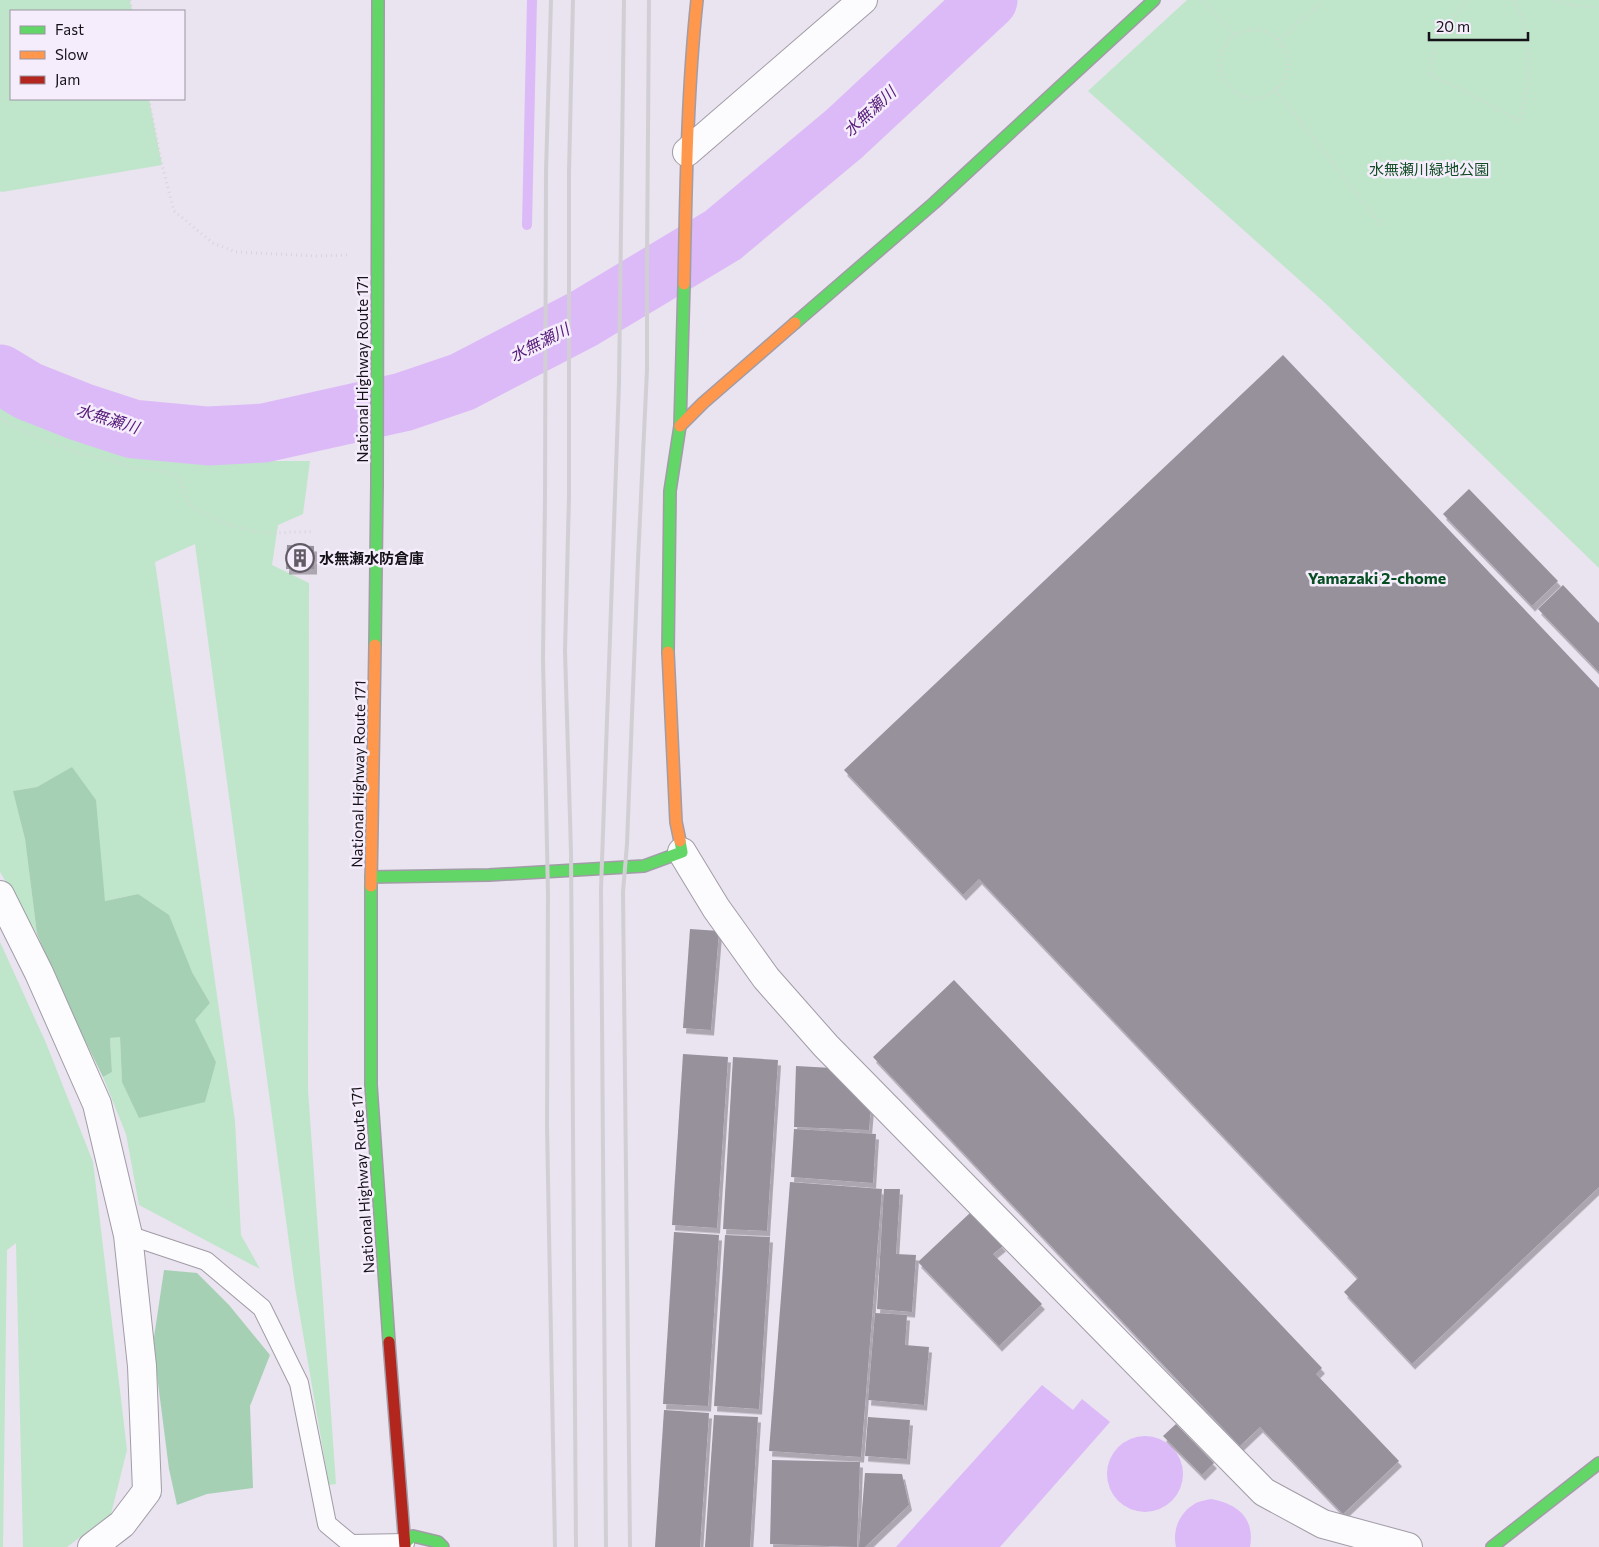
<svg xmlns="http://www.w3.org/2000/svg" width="1599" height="1547" viewBox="0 0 1599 1547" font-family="Commissioner,'Noto Sans JP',sans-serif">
  <defs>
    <filter id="shadow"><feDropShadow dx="3" dy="5.5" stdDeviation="0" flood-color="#0004"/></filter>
  </defs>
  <rect width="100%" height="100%" fill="#eae3f0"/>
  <g fill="#bfe6ca">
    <path d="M0,0h130l2,11h-121v88h138l13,66 -160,27 -2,-1z"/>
    <path d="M1187,0h412v568l-274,-265 -237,-212z"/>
    <path d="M0,407l108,42 86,12h116l-7,53 -25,11 -6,40 37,18 -1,507 28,394 -7,1 -34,-198 -100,-743 -40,18 80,559 6,114 19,34 -121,-64 -13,-71 -23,-57 9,-5 -2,-34 10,-2 2,46 94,-20 -22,-42 16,-17 -18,-31 -54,-78 -33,7 -4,-29 -29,-104 -35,19 -23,4 11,48 12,95 -37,-62z"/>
    <path d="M0,942l46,101 47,119 34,288 -16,64 -44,33h-44l-7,-304 -9,7 -4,297h-3z"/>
  </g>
  <g fill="#a6d0b4">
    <path d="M72,767l24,33 9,101 33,-7 31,21 23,57 18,31 -15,17 21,42 -11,40 -66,16 -17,-36 -2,-45 -10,1 2,34 -9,5 -39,-79 -27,-64 -12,-95 -12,-48 24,-4z"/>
    <path d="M164,1270l33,3 32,32 41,50 -20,51 3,82 -46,6 -30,11 -8,-36 -16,-125z"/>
  </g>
  <g fill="#dcbaf7">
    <path d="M1042,1385l31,25 9,-11 28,23 -110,125h-104z"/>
    <circle cx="1145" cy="1474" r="38"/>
    <path d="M1211,1499c27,5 44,19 39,48h-74c-4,-18 4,-35 20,-44 4,-2 10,-3 15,-4z"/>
  </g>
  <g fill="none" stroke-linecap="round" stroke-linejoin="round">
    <path stroke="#dcbaf7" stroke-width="10" d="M527,225l5,-225"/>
    <path stroke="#dcbaf7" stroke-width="59" d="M0,374l28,17 53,21 52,17 75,7 56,-3 139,-31 59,-20 121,-63 140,-84 121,-101 144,-134"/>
  </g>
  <g fill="#96919b" filter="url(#shadow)">
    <path d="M1283,355l316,333v499l-187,177 -68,-72 14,-14 -379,-399 -16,16 -119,-125z"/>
    <path d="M1469,489l89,92 -26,25 -89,-92z"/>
    <path d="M287,545l27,1v23h-28z"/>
    <path d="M1563,585l36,38v49l-61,-63z"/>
    <path d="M690,929l29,2 -8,99 -28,-2z"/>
    <path d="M954,980l368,388 -6,6 83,87 -56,53 -83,-87 -20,19 -367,-389z"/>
    <path d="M683,1054l45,3 -11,171 -45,-3z"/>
    <path d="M733,1057l45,3 -11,171 -44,-2z"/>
    <path d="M796,1066l36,2 39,38 -2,24 -75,-3z"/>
    <path d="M794,1129l82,5 -3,49 -82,-6z"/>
    <path d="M790,1182l92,7 -21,268 -92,-6z"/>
    <path d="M884,1189h16l-4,65 20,1 -4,57 -35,-3z"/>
    <path d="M971,1212l32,34 -10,8 49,50 -43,42 -81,-84z"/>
    <path d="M674,1232l45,3 -11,171 -45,-2z"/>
    <path d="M725,1235l45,2 -11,172 -45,-3z"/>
    <path d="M875,1313l32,2 -2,30 24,2 -5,58 -56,-5z"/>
    <path d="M664,1410l45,3 -9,134h-45z"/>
    <path d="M714,1415l44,2 -8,130h-45z"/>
    <path d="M868,1417l42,3 -3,39 -42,-3z"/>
    <path d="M1176,1424l38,39 -12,12 -39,-39z"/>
    <path d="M772,1460l88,2 -3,85 -87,-3z"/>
    <path d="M865,1473l37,1 7,31 -44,42h-6z"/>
  </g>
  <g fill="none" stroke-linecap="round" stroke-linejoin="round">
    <defs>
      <path id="lane" d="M128,1235l78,26 56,47 37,75 28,141 24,20 54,-1"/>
      <g id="street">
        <path d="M687,152l176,-152"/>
        <path d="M682,852l34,56 50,70 60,68 438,446 59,32 85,23"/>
        <path d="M0,895l39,78 58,131 31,131 14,131 5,125 -25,33 -30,23"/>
      </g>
      <g id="fast">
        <path d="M795,323l139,-120 220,-203"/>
        <path d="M375,645l2,-160 1,-485"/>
        <path d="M668,652l2,-161 10,-65 4,-142"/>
        <path d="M371,877l118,-2 155,-9 38,-14 -2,-11"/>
        <path d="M371,886v199l18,257"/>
        <path d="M405,1543l8,-7 25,6 5,5"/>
        <path d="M1492,1547l107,-84"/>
      </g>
      <g id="slow">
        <path d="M684,284c2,-95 3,-190 13,-284"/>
        <path d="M680,426l23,-23 92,-80"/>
        <path d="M668,652l8,170 4,19"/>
        <path d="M371,886l4,-241"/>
      </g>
      <path id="jam" d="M389,1342l16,205"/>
    </defs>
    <use href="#lane" stroke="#a19ca6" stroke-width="20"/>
    <use href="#street" stroke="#a19ca6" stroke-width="30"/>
    <use href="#fast" stroke="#a19ca6" stroke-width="14"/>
    <use href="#slow" stroke="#a19ca6" stroke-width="14"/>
    <use href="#jam" stroke="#a19ca6" stroke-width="14"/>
    <g stroke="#d7d5da" stroke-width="3" stroke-dasharray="1 4" stroke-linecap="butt">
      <path d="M130,0l2,11"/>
      <path d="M1202,0l32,35"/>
      <path d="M1468,0l-32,39 -6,36 25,11 64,35c12,-41 16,-82 -5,-121"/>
      <path d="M1555,0c13,5 30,9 44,6"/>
      <circle cx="1254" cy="64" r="34"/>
      <path d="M1279,40l45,-40"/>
      <path d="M1276,90l107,137"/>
      <path d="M149,99l13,66 12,46 39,32 23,9 81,4 31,-1"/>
      <path d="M0,419l39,19 39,15 28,6 24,8 36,5 13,4c2,10 5,21 12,28 15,16 57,28 79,29 14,0 29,-2 43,-1"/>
    </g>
    <use href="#lane" stroke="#fcfbfd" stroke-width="18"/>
    <use href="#street" stroke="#fcfbfd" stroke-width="28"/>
    <use href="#fast" stroke="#63d668" stroke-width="11"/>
    <use href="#slow" stroke="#ff974d" stroke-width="11"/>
    <use href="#jam" stroke="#b3261e" stroke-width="11"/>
    <g stroke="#d1cfd4" stroke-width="4">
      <path d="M551,0l-5,171 -1,327 -2,160 5,236 -1,232 8,421"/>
      <path d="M573,0l-4,172v325l-4,154 6,201 5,695"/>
      <path d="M606,1547l-5,-658 18,-505 5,-384"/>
      <path d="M630,1547l-7,-655 4,-48 11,-284 9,-190v-109l2,-261"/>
    </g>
  </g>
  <defs>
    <symbol id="building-ring" viewBox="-11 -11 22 22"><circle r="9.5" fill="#f5edfc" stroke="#605b65" stroke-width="1.5"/><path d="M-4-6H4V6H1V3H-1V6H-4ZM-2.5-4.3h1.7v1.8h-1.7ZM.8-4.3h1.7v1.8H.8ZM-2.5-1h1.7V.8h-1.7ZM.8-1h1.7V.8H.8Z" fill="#605b65"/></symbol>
  </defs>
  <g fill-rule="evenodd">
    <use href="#building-ring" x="284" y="542" width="32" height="32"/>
  </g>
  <g text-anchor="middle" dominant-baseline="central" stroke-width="5" stroke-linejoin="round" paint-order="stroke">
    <g font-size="15" fill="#124e25" stroke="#f5edfc">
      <text x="1429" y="169">水無瀬川緑地公園</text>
    </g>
    <g font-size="15" fill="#16121a" stroke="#f5edfc">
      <text transform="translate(362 369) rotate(-90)">National Highway Route 171</text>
      <text transform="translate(358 774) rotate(-89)">National Highway Route 171</text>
      <text transform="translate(362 1180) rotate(-94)">National Highway Route 171</text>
    </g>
    <g font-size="15" font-weight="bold" fill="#16121a" stroke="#f5edfc" text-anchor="start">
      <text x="319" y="558">水無瀬水防倉庫</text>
    </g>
    <g font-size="16" font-style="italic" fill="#561b79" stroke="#f5edfc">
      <text transform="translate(869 111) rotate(-43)">水無瀬川</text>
      <text transform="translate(539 342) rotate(-27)">水無瀬川</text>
      <text transform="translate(108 418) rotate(17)">水無瀬川</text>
    </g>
    <g font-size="16" font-weight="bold" fill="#074f22" stroke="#f5edfc">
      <text x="1377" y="577">Yamazaki 2-chome</text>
    </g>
  </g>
  <rect x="10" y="10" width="175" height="90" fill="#f5edfc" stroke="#9c95a2"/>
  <rect x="20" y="26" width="25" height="8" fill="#63d668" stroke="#9c95a2"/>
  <text x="55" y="35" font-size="15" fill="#16121a">Fast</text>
  <rect x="20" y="51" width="25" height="8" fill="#ff974d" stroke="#9c95a2"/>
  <text x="55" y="60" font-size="15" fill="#16121a">Slow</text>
  <rect x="20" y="76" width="25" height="8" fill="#b3261e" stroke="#9c95a2"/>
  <text x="55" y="85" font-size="15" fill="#16121a">Jam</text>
  <path d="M1429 32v8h99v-8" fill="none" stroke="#16121a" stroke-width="2.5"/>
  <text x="1436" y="32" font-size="15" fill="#16121a" stroke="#f5edfc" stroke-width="4" paint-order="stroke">20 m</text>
</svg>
